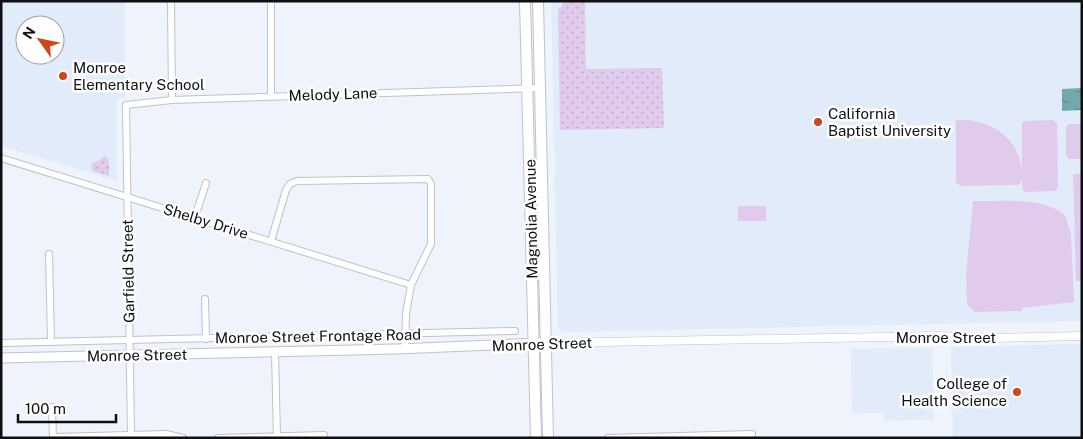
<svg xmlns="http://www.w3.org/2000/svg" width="1083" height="439" viewBox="0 0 1083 439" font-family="'Public Sans',sans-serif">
  <defs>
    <pattern id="grass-dots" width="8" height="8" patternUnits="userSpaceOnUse" patternTransform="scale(1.25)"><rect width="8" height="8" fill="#e0cbed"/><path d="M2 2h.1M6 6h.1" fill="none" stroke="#bfadca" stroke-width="1.8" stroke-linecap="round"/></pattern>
    <pattern id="water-ripples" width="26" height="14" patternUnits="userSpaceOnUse" patternTransform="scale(1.25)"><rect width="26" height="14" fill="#72a9ac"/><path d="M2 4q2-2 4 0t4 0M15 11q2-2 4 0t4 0" fill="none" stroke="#5c888b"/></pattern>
  </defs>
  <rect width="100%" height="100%" fill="#eff4fc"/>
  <g fill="#e1ebfa" fill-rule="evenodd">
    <path d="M1,1h124v96l-8,2v82l-116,-35zM25,25h30v30h-30z"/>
    <path d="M551,1h531v320l-520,11 -4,-4 -3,-132 -2,-8 2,-17z"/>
    <path d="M1082,344v94h-129l-2,-91z"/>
    <path d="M932,348l2,71 -50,2 -1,-8h-31l-1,-64z"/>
  </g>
  <g fill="url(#grass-dots)">
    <path d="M565,1h22l-2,3 1,65 76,-1 2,60 -104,2 -2,-120z"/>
    <path d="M106,156l3,6v14l-16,-5 -2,-6z"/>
  </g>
  <g fill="#e0cbed">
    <path d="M956,120c27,-2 56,12 64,40 2,6 2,13 2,19v-55l2,-3 29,-1 4,3 1,65 -3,3 -29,1 -3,-2 -1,-10 -3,5 -59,1 -4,-4z"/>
    <path d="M1069,124h13v35h-13l-3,-3v-29z"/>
    <path d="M1073,174h9v107h-6z"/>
    <path d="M973,201c29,1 68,-5 92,14l6,19 3,68 -52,6v3l-47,1 -8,-7 -1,-30z"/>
    <rect x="738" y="206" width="28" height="15"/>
  </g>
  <path fill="url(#water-ripples)" d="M1082,88v22l-20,1v-22z"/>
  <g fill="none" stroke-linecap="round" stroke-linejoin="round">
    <defs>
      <g id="minor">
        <path d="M171,1l1,99"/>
        <path d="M271,96v-95"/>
        <path d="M1,158l410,127"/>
        <path d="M195,217l11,-34"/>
        <path d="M271,241l15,-51 4,-6 7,-3 131,-2 3,5v60l-20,41 -5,29 -1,35"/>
        <path d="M49,254l2,88"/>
        <path d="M205,299l1,40"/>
        <path d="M1,343l514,-12"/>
        <path d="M275,352l2,86"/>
        <path d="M52,407l1,31"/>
        <path d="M53,437l113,-3 17,4"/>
        <path d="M131,438l-5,-333 46,-5 368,-12"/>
        <path d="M218,438l106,-3"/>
        <path d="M608,438l144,-4"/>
      </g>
      <path id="tertiary" d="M546,343l393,-7 50,2 93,-2"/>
      <path id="secondary" d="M1,358l396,-9 144,-6"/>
      <g id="primary">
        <path d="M525,1l11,437"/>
        <path d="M538,1l10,437"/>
      </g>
    </defs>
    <use href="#minor" stroke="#bdc3ca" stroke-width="8"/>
    <use href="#tertiary" stroke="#bdc3ca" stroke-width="9"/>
    <use href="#secondary" stroke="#bdc3ca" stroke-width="11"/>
    <use href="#primary" stroke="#bdc3ca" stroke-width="12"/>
    <use href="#minor" stroke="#fff" stroke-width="6"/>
    <use href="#tertiary" stroke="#fff" stroke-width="8"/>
    <use href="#secondary" stroke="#fff" stroke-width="9"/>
    <use href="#primary" stroke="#fff" stroke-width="10"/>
  </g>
  <g fill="#cf461b" stroke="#fff" stroke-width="2">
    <circle cx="63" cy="76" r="5"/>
    <circle cx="818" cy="122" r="5"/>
    <circle cx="1017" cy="392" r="5"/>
  </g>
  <g text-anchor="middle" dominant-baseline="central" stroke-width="5" stroke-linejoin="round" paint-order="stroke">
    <g font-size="15" fill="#0d0f11" stroke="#fff" text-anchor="start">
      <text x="73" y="67">Monroe<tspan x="73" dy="17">Elementary School</tspan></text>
      <text x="828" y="113">California<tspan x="828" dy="17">Baptist University</tspan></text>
      <text x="1007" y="383" text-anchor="end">College of<tspan x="1007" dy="17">Health Science</tspan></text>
    </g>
    <g font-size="15" fill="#0d0f11" stroke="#fff">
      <text transform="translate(333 94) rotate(-2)">Melody Lane</text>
      <text transform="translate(531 219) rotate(-91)">Magnolia Avenue</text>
      <text transform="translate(206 221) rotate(17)">Shelby Drive</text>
      <text transform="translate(128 271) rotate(-91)">Garfield Street</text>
      <text transform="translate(318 336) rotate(-1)">Monroe Street Frontage Road</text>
      <text x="946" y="337">Monroe Street</text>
      <text transform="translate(542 344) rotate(-2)">Monroe Street</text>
      <text transform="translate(137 355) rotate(-1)">Monroe Street</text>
    </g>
  </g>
  <rect width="1083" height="439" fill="none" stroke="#0d0f11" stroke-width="5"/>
  <g transform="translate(40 40) rotate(303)"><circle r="24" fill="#ffffff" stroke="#9e9fa0"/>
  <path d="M0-4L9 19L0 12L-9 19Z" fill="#cf461b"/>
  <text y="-8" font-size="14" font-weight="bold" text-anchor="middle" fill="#0d0f11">N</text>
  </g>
  <path d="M18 414v8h98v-8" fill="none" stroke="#0d0f11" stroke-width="2.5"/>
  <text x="25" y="414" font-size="15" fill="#0d0f11" stroke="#ffffff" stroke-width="4" paint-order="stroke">100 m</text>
</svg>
